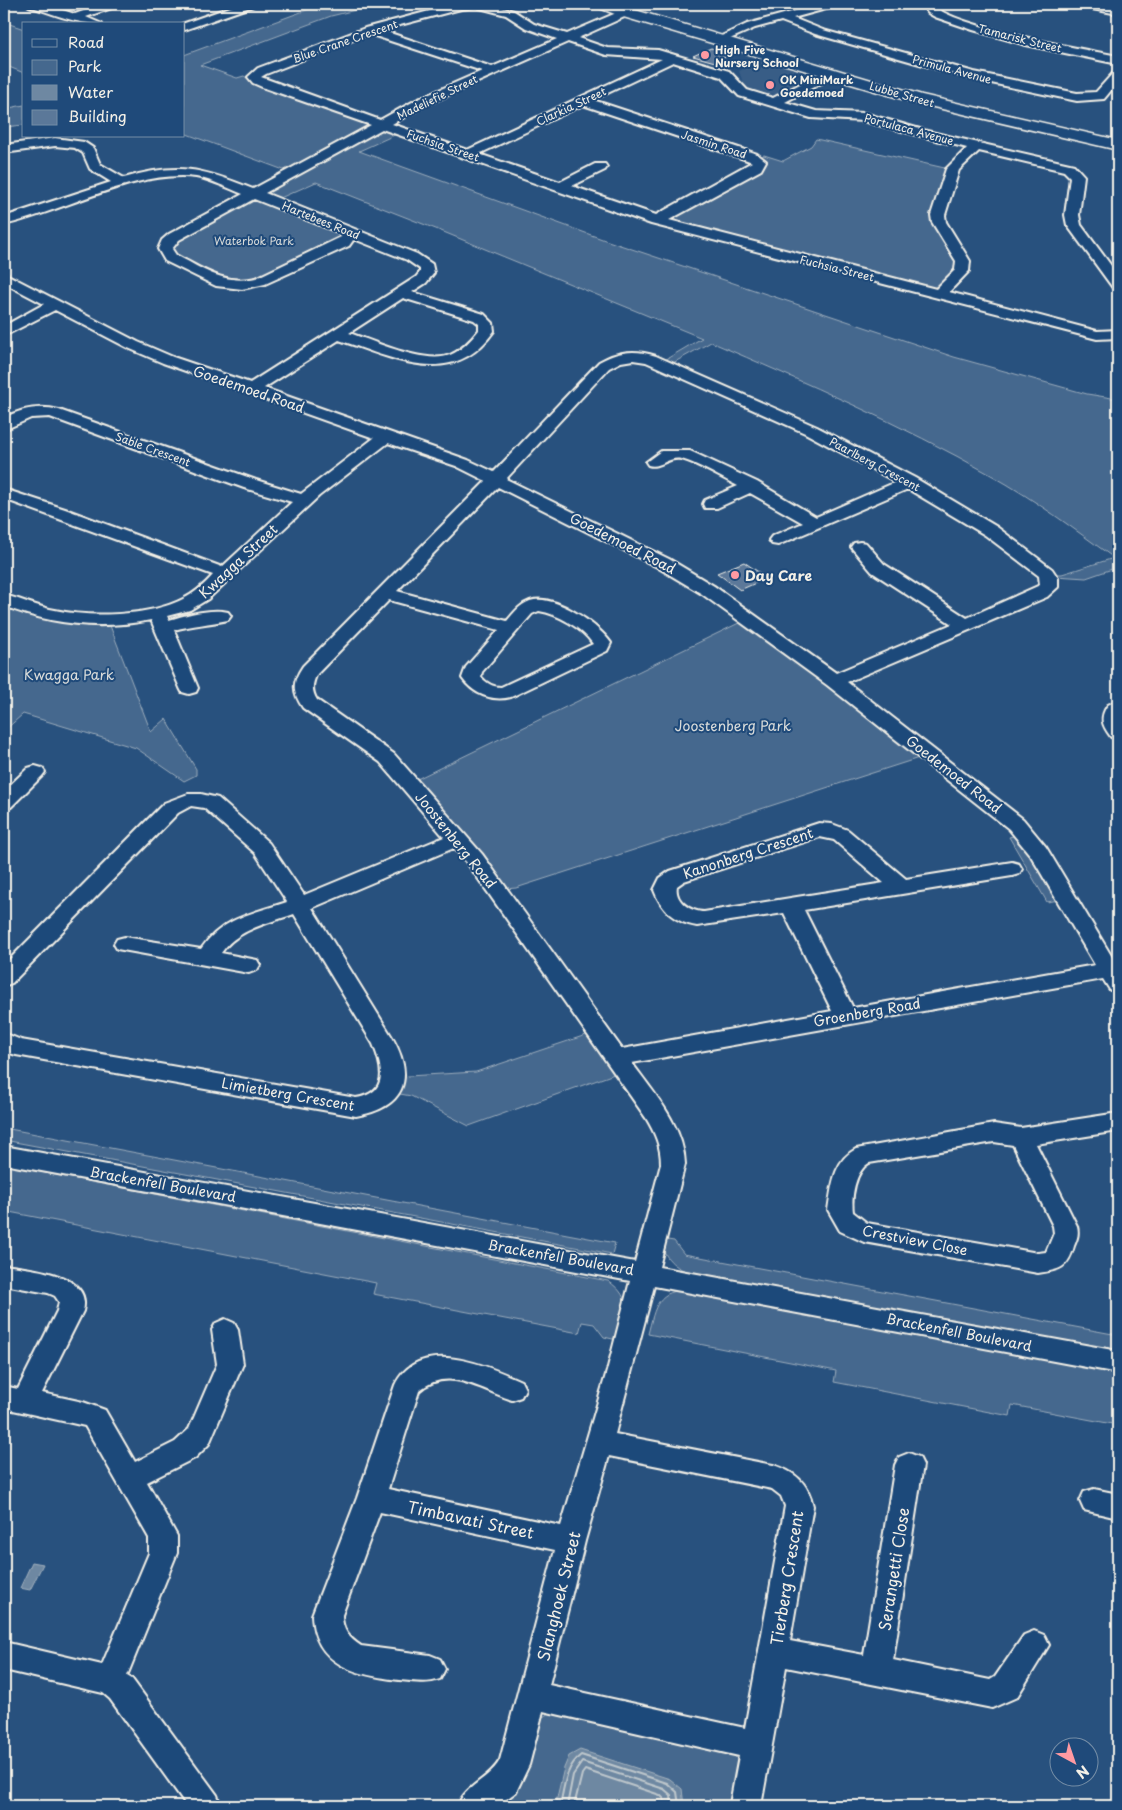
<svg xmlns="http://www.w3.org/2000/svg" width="1122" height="1810" viewBox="0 0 1122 1810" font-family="'Playpen Sans',sans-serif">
  <rect width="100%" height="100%" fill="#28517e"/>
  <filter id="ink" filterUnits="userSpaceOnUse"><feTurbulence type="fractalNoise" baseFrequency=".02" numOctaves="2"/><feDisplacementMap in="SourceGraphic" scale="10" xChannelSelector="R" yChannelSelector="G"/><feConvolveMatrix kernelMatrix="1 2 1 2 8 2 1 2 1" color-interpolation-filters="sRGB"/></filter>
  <g filter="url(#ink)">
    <path fill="#375d86" d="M763,59l30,9 5,16 -21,10h-16l-16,-5 -6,-18z"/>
    <g fill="#45688e" stroke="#9cacbb">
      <path d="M323,4h57l-49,12 -131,49 37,13 7,-2 9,6 120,43 -84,47 -105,-39v-78z"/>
      <path d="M4,22l20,7v44l-20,-8z"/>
      <path d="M24,105v20l-20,2v-18z"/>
      <path d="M390,130l9,3 -40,18 246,89 349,117 133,37 31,5v168l-32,11 -31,-2 -1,-2h8l52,-16c-40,-29 -80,-59 -123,-83 -90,-51 -185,-92 -280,-133l-40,22 -8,-3 39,-23 -256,-105 -130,-51 -38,17 -10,-6 3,-4 107,-58z"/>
      <path d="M816,139l133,30 -16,44 27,54 -22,22h-7l-263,-68 2,-4 90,-60 4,-2 19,6 28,-15z"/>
      <path d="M255,199l6,1 82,32 3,4 -90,44 -24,3 -57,-26 -5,-11 2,-3 75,-42z"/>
      <path d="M4,605c40,16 63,16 105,18l42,109 15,-13 30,50v6l-12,6 -48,-33 -113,-34 -19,17z"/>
      <path d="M743,621l179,136 -406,131 -11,1 -90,-109z"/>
      <path d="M1017,835l42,65 -12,2 -38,-65z"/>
      <path d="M589,1034l28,39 -148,53 -58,-30 -11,-2 2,-10 -1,-6 7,-2 68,-4z"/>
      <path d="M4,1128l611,115 -3,11 -608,-114z"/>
      <path d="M4,1165l604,116c27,18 16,33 9,59l-13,-3 -10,-13 -12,-2 -3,11 -206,-39 3,-11 -372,-72z"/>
      <path d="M661,1239l13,2 10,13 434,81v18l-421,-78c-19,-5 -34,-15 -36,-36z"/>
      <path d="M690,1290l428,80v55l-106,-20 -2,11 -176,-34 2,-11 -188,-37c7,-27 9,-45 42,-44z"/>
      <path d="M551,1712l181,40c14,16 6,35 3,54h-246l21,-16 31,-72z"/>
    </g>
    <g fill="#6e88a2" stroke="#a4b2be">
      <path d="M32,1562l11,2 -13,26 -10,-2z"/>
      <path d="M580,1750l90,29 12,10 2,17h-129l9,-38 5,-12z"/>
    </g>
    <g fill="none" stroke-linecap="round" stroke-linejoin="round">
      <g stroke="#bec7cc" stroke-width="2">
        <path d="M560,1806c4,-18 5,-39 21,-51l86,28 10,9 2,14"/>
        <path d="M567,1806l6,-31 9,-13 82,27 7,6 1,11"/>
        <path d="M574,1806l8,-32 3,-4 75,25 4,4 1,7"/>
      </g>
    </g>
    <g fill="#5b7899" stroke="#f4f1e8">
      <path d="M711,48l21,6 -17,8 -22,-6z"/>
      <path d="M744,562l23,16 -27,12 -23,-17z"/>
    </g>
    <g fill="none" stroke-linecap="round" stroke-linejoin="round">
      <defs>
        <g id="minor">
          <path d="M27,4h17l31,10 28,-10h16l-2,2 -31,11 16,7c-27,0 -48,-10 -73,-18z"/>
          <path d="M239,4h16l-2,2 -69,24v-6h-2z"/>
          <path d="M456,4h32l26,7 20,13 33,10 54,-23h8l2,2 -2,2 -51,23 29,10 51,2 71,21 18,19 26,8 54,-28h8l2,3 -2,3 -50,26 31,9 48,2 63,18 147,34 10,11 -5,39 2,10 37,50v14l-5,-1 -46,-63 -2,-10 5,-38 -6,-6 -85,-20 -20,19 -14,45 1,7 24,39 -1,10 -20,21 148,39 21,-1v8l-21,1 -446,-115 -269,-95 -117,64 152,61 15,10 2,9 -8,10 -14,9 72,22 9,9 1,8c-41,59 -101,27 -155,9l-75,48 204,72 26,12 105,-110c19,-11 36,-13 57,-6l161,71 98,51 82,49 55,42 6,9v9l-11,10 -200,85 176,137 23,28 69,115 3,-1v32l-8,-3 -7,-11 -471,84c21,29 52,63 53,101l-26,103 459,84v22l-464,-87 -39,148 158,31c22,7 35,17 40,41l-23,135 74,14 31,-190 4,-8 10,-4 10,4 4,8 -30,195 97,20 5,-3 29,-42 10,-4 10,4 5,10 -32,52 -25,11 -206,-41 -25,139h-30l-1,-2 9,-48 -196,-45 -14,54 -13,27 -19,14h-39c7,-21 31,-26 42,-46l55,-210 -175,-38 -38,103c0,15 7,23 19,31l69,9 10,4 5,10 -5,10c-13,5 -27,2 -41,1 -41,-5 -85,-14 -87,-65l45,-117 38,-113c24,-49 91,-20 126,-4l4,8 -4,8 -9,3c-30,-10 -64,-35 -93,-9l-31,98 173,37 46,-155 23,-90 -626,-117v-18l631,116 26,-98c0,-18 -6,-31 -15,-46l-178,-254 -14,-16 -142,60 80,129c24,42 12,71 -36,79l-340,-61 -12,-4v-18l17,7 335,58c33,-5 27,-30 17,-54l-79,-130c-25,9 -57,15 -73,39l36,7 3,5 -3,5 -8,3 -132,-24 -3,-5 3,-5 8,-2 76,12c21,-31 52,-36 86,-47l-32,-49 -51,-45 -13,-2 -13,7 -166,170 -8,3v-21l160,-162 24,-9h13l17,4 51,45 35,52 140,-58 -64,-75 -77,-54c-11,-16 -11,-26 0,-42l183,-185 -30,-15 -68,-23 -69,53 -111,103 -18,11 -23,6 2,4c18,-5 41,-12 59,-8l3,4 -3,4c-18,4 -36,5 -54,10l24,58 -2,4 -7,2 -7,-2 -2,-4 -29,-68c-50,10 -100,5 -147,-14v-11c17,4 34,12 51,15 36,8 95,6 128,-11 12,-6 21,-14 30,-24l-209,-76v-10l61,20 157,58 70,-65 -48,-14 -194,-71 -19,1 -27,12v-12c17,-9 35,-13 55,-8l197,70 45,14 73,-56 -211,-75 -35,-15 -73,-38 -51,26v-10l40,-22 -40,-21v-10l134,69 35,15 77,26 166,-106 4,-5v-3l-13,-9 -53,-21 -5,7 -84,38 -23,5 -26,-3 -51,-25 -7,-12 4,-9 7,-6 74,-40c-15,-6 -31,-14 -47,-17 -59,-8 -134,35 -192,48v-8l107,-35 -21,-13 -7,-16 -8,-5 -20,-2 -51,7v-8l51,-7 29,4 9,6 7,16 24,14c53,-16 78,-10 129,11l118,-64 -109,-38 -9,-4 -5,-6 10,-9 107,-40zM476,7l30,8 20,13 31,11 -65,28 -111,-37 80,-21zM369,34l113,37 -66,29 -36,20 -119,-43 5,-3zM568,42l38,13 56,4 -195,91 -75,-26 32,-18zM673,62l48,15 18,19 72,22 52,3 104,27 -21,21 -15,46 1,7 24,39 -1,9 -19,19 -267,-69 92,-50 5,-9 -9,-7 -164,-54zM583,105l164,55 5,2 -96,53 -84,-29 33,-16 2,-3 -2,-3h-10l-35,18 -81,-28zM254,199l88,35 -1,3 -85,41c-32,7 -53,-9 -80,-23l-4,-6 7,-9zM403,298l71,22 5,4v6c-8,10 -17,20 -29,25 -25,10 -76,-14 -101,-22zM633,360l13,2 159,71 91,49 -80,35 -59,-35 -67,-31h-29l-15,11 2,3c13,4 20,-9 33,-6 14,3 43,20 57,27l-33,14 -2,4 2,4h12l33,-15 53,30 -31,13 -3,4 3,4 6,1 130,-56 77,46 54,41 1,9 -73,33 -83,-54 -18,-21 -6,-1 -6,1 -3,4 21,25 80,52 -116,49 -122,-87 -45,-27 -163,-80 103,-111 12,-6zM498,487l159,80 45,27 125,91 182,144 22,27 64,109 -242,43 -49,-98 208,-34 7,-2 3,-5 -3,-5 -7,-2 -106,17 -58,-49 -16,-6 -13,-1 -149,48 -10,7 -6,12c8,21 21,32 43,36l87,-13 48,98 -210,38 -140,-195 -88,-100 -77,-54c-6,-9 -5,-17 0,-26l72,-74 110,30 -33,37 -4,11c11,16 30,24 49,19l96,-46 4,-8c-13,-19 -57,-50 -81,-42 -11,4 -16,12 -23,20l-110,-30zM539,611c19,3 43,17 54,33l-92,43c-8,0 -15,-4 -20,-10l1,-5 50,-58zM820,837l14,3 50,43 -180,29c-13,0 -30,-11 -27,-26l7,-5zM609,1456l163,33 9,7 4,10 -40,222 -196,-43 36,-144z"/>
          <path d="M821,4h18l-2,2 -44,12 30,12 151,42 103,21 19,-1 18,-20 4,-1v11l-14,17 -27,2 -105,-22 -157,-45 -34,-13 -26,7 -32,14 -4,2 -6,-4 34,-16z"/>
          <path d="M922,4h11c14,22 154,46 185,52v8l-92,-19 -53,-15 -38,-13 -7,-4z"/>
          <path d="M1076,4h22l20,4v6l-36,-7z"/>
          <path d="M1118,700v39l-7,-2c-9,-12 -12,-19 -3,-32z"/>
          <path d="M35,766l7,2 3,4 -3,4 -31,31 -7,1v-17l24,-23z"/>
          <path d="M1118,1113v18l-82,13 41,82c2,8 0,13 -3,20 -6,22 -14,24 -36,27l-174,-31 -24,-11 -12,-21c4,-23 5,-49 28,-61l138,-25 27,4zM994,1142l19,3 40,81 1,7 -8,19 -8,1 -171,-30 -14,-11c-2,-15 2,-41 16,-49z"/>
          <path d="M4,1265c25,4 89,8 79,46l-41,82 41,9 22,8 30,52 40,-20 14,-13 28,-65 -5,-34 4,-7 9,-4 9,4 4,7 5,34 -34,80 -14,14 -48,24 30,54v17l-50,123 5,3 85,116 4,11h-34l-77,-107 -7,-6 -99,-23v-28l98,23 47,-112v-15l-64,-112 -81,-18v-22l14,3 39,-78 2,-9 -4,-6 -7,-3 -44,-8z"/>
          <path d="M1094,1489l24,5v24l-34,-8 -4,-9 4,-9z"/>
        </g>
        <path id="major" d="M595,4h20l307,91 196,45v10l-206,-48 -292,-86 -23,-9z"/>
      </defs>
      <use href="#minor" stroke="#f4f1e8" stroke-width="4"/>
      <use href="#major" stroke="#f4f1e8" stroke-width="3"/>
      <use href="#minor" fill="#1f4a7a" fill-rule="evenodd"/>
      <use href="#major" fill="#1f4a7a" fill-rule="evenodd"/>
    </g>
  </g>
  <g fill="#ff9aa2" stroke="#1f4a7a" stroke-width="2">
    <circle cx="705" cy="55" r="5"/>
    <circle cx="770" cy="85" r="5"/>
    <circle cx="735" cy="575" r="5"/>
  </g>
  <g text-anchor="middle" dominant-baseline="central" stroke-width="4" stroke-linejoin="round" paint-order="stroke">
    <g font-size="11" fill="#f4f1e8" stroke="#1f4a7a">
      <text transform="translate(1020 38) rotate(14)">Tamarisk Street</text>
      <text transform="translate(345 41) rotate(-19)">Blue Crane Crescent</text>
      <text transform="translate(952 69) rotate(15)">Primula Avenue</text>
      <text transform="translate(902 94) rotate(16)">Lubbe Street</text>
      <text transform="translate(437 97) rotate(-26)">Madeliefie Street</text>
      <text transform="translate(571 106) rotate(-25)">Clarkia Street</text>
      <text transform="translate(909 129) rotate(15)">Portulaca Avenue</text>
      <text transform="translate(714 144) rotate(18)">Jasmin Road</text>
      <text transform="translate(443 145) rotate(19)">Fuchsia Street</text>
      <text transform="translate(321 220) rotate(22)">Hartebees Road</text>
      <text transform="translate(837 268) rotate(14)">Fuchsia Street</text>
      <text transform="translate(153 449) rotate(20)">Sable Crescent</text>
      <text transform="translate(875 464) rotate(28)">Paarlberg Crescent</text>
    </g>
    <g font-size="11" font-weight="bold" fill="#f4f1e8" stroke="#1f4a7a" text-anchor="start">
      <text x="715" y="49">High Five<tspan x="715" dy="13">Nursery School</tspan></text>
      <text x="780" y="79">OK MiniMark<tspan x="780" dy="13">Goedemoed</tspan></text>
    </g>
    <g font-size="11" fill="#dadcda" stroke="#1f4a7a">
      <text x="254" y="240">Waterbok Park</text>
    </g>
    <g font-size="14" fill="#f4f1e8" stroke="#1f4a7a">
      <text transform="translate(249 389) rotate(19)">Goedemoed Road</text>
      <text transform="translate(623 543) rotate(27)">Goedemoed Road</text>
      <text transform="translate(238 561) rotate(-43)">Kwagga Street</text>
      <text transform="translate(954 774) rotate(38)">Goedemoed Road</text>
      <text transform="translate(456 840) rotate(51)">Joostenberg Road</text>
      <text transform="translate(748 853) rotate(-18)">Kanonberg Crescent</text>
      <text transform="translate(867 1012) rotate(-10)">Groenberg Road</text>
      <text transform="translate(288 1094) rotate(10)">Limietberg Crescent</text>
      <text transform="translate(163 1184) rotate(10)">Brackenfell Boulevard</text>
      <text transform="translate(915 1240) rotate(11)">Crestview Close</text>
      <text transform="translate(561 1257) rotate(10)">Brackenfell Boulevard</text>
      <text transform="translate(959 1332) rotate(11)">Brackenfell Boulevard</text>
    </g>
    <g font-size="14" font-weight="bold" fill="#f4f1e8" stroke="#1f4a7a" text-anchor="start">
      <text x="745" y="575">Day Care</text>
    </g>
    <g font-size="14" fill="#dadcda" stroke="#1f4a7a">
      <text x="69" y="674">Kwagga Park</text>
      <text x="733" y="725">Joostenberg Park</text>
    </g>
    <g font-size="16" fill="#f4f1e8" stroke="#1f4a7a">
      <text transform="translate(471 1519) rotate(12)">Timbavati Street</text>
      <text transform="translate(893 1569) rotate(-81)">Serangetti Close</text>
      <text transform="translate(786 1578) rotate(-81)">Tierberg Crescent</text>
      <text transform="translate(558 1596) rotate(-76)">Slanghoek Street</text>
    </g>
  </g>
  <rect width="1122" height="1810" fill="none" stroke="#1f4a7a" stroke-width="20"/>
  <rect x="10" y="10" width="1102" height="1790" fill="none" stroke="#f4f1e8" stroke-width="2" filter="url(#ink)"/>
  <rect x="22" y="22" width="162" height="115" fill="#1f4a7a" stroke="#748da6"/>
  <rect x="32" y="39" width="25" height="8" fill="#1f4a7a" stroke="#748da6"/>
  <text x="68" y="48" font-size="15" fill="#f4f1e8">Road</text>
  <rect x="32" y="60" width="25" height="15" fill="#45688e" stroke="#748da6"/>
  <text x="68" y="72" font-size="15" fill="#f4f1e8">Park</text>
  <rect x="32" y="85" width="25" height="15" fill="#6e88a2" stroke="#748da6"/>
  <text x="68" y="98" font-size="15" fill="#f4f1e8">Water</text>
  <rect x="32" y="110" width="25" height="15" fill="#5b7899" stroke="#748da6"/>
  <text x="68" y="122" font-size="15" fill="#f4f1e8">Building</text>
  <g transform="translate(1074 1762) rotate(140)"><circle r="24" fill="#1f4a7a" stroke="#748da6"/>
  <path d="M0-4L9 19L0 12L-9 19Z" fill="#ff9aa2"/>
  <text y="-8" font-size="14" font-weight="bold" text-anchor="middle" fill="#f4f1e8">N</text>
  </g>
</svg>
